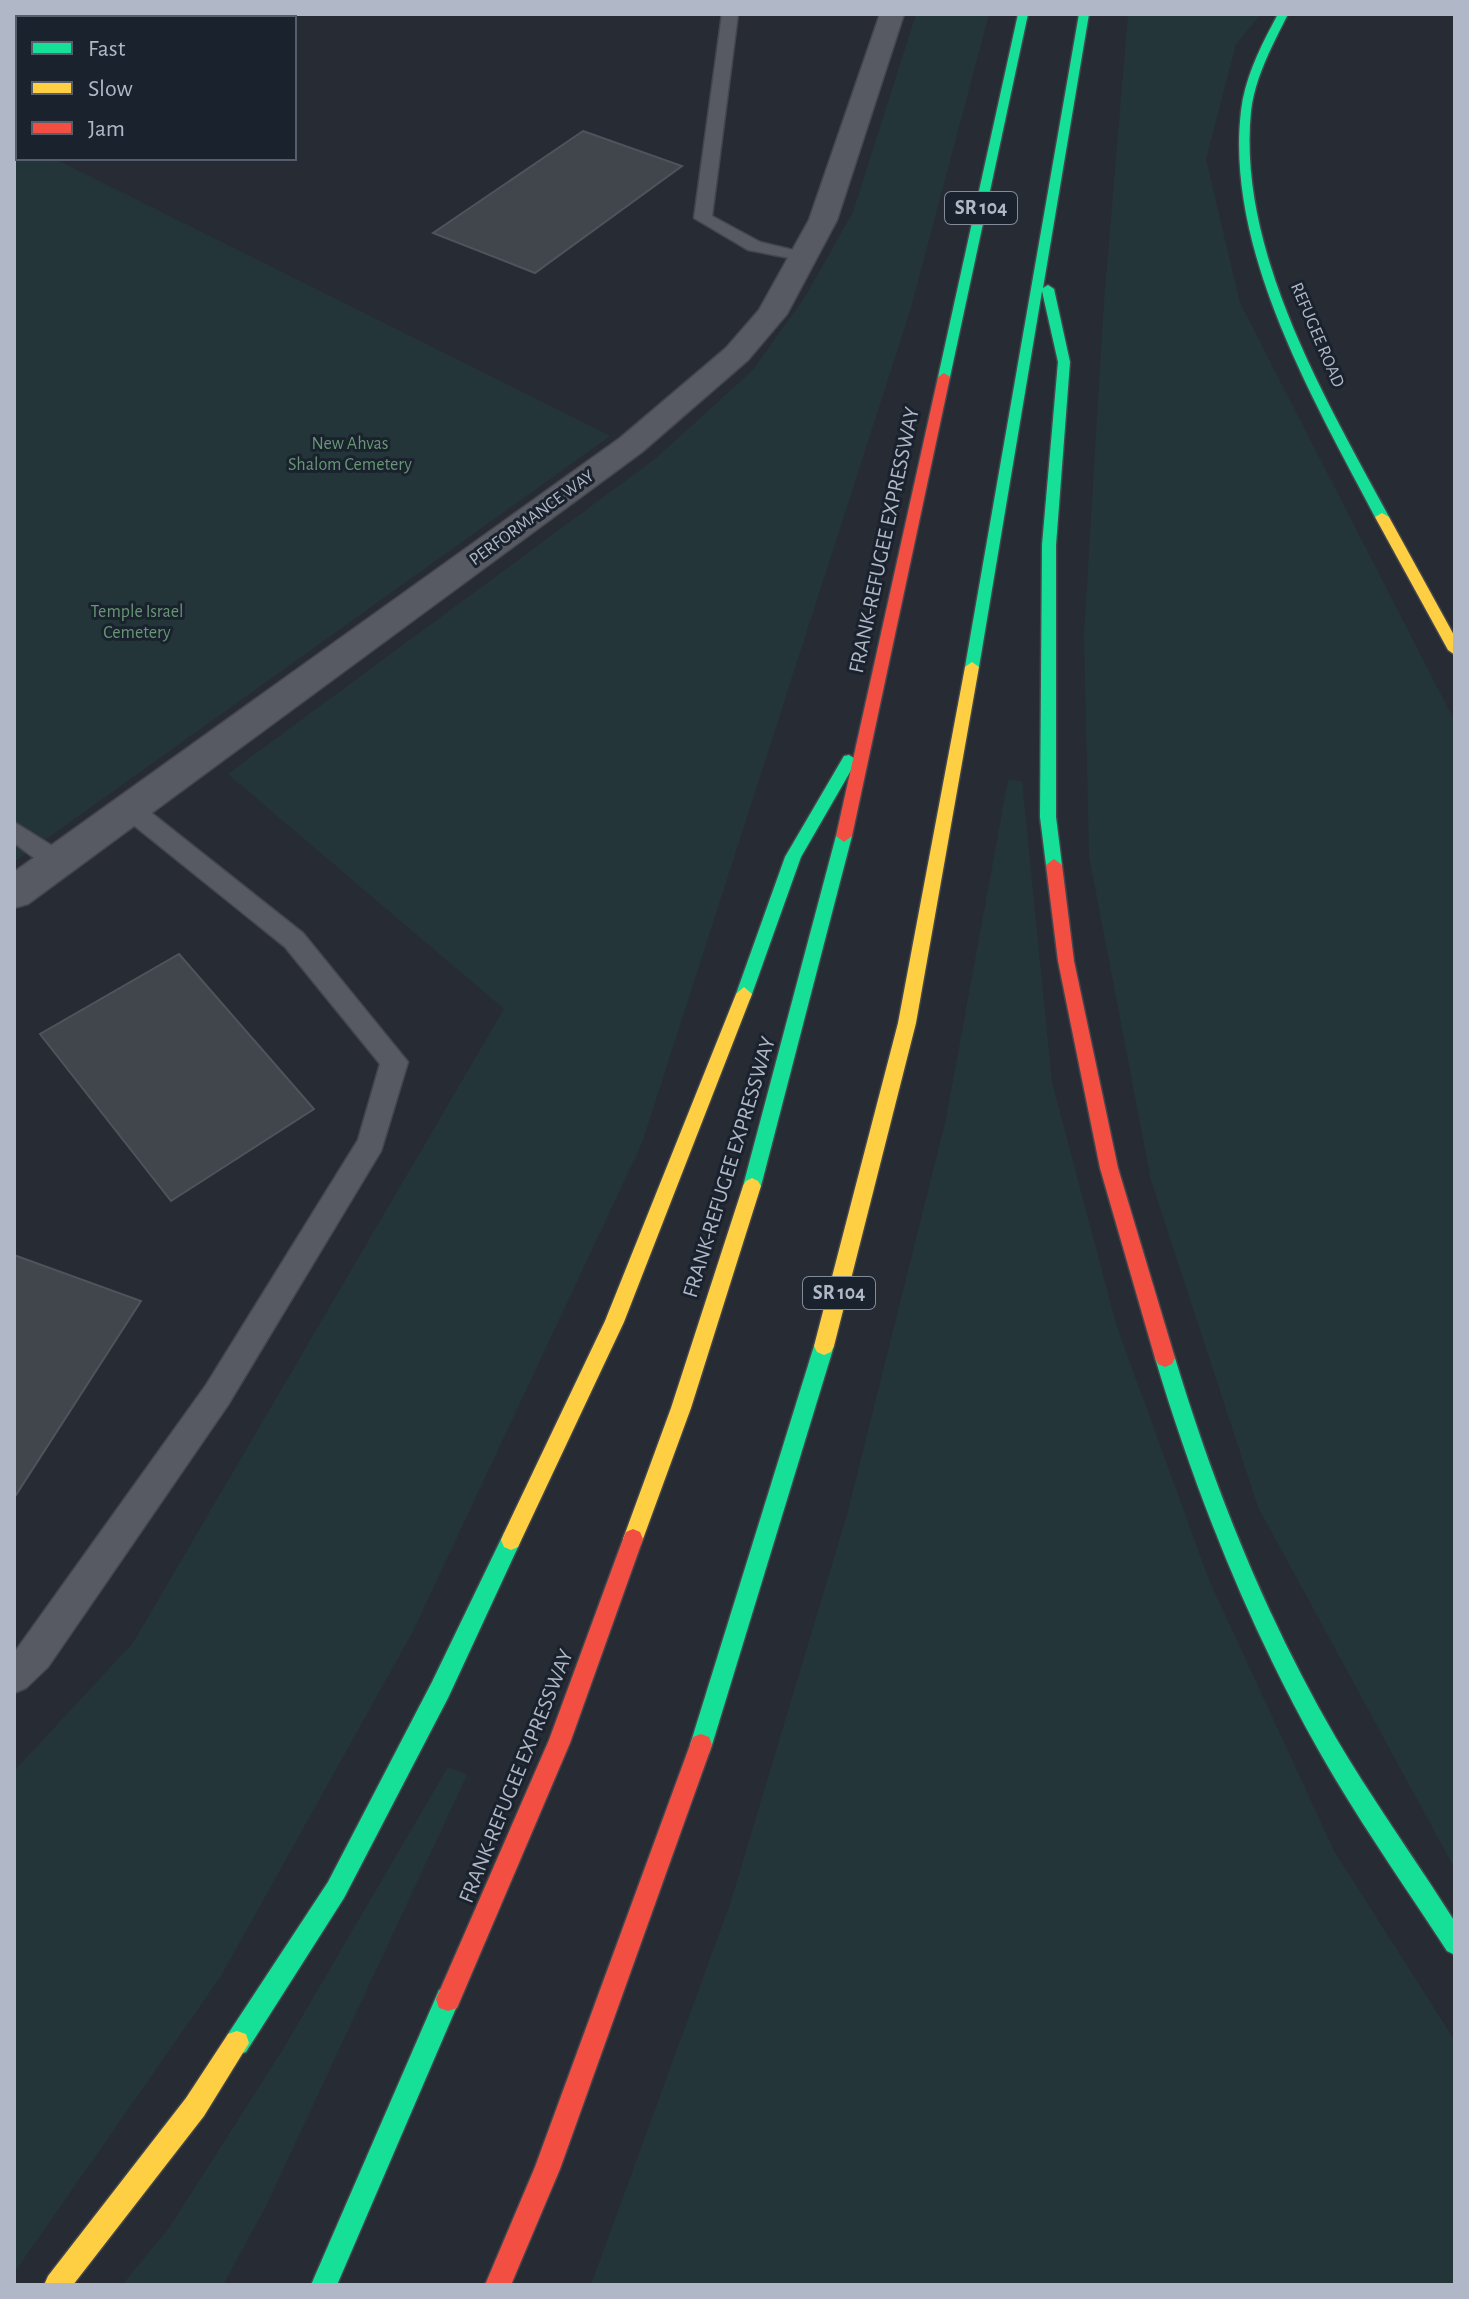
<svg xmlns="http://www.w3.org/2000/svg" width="1469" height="2299" viewBox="0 0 1469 2299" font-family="'Alegreya Sans',sans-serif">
  <rect width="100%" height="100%" fill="#272b33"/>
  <g fill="#243539">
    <path d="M916,14h73l-79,297 -268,832 -229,488 -192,345 -207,297v-502l119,-128 371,-634 -276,-235 427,-315 98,-89 52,-73 48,-85z"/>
    <path d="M1128,14h133l-25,30 -30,115 34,144 215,419v1147l-197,-362 -107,-327 -62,-324 -5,-221 20,-333z"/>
    <path d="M14,138l4,2v18h35l557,278 -596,426z"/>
    <path d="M1008,780l14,1 30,301 64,242 93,256 125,271 121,190v244h-864l139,-381 118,-393 98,-392z"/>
    <path d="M448,1767l19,8 -201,431 -43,79h-101l47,-57 113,-177z"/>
  </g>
  <g fill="#41454c" stroke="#4f535c" stroke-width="2">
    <path d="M583,131l99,35 -147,107 -102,-40z"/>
    <path d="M179,954l135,155 -143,92 -131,-167z"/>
    <path d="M14,1255l127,46 -127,197z"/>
  </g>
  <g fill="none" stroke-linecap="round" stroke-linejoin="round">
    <defs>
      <g id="lane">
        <path d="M722,14h16l-26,202 48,26 50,12v8l-62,-12 -54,-32z"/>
        <path d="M130,800l9,3 164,130 105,129 -27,89 -153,254 -180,262 -22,21 -12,5v-40l192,-268 152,-245 22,-76 -95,-117 -164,-132 -3,-6 3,-6z"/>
        <path d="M14,822l53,33 3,7 -3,7h-18l-35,-26z"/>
      </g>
      <path id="street" d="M880,14h24l-67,206 -50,94 -39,46 -106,92 -614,452 -14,4v-36l606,-434 106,-90 33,-38 50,-90z"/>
      <g id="fast">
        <path d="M1018,14h10l-78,363 -6,4 -6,-4z"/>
        <path d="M1079,14h10l-46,274 5,-3 6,4 16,73 -14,183v272l6,48 -8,6 -8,-6 -6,-48 2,-272 16,-183 -16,-71 -63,376 -7,5 -7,-5z"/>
        <path d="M1278,14h10c-15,30 -33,63 -37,97 -14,139 74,287 138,406l-7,4 -7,-4c-62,-118 -150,-268 -134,-406 4,-35 21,-67 37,-97z"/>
        <path d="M849,755l8,5 -56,97 -49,137 -2,5h-12l-2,-5 49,-137 59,-101z"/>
        <path d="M844,830l8,6 -91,350 -3,5 -6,3 -6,-3 -3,-5 93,-350z"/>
        <path d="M824,1337l7,3 3,6 -122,399 -3,8 -8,3 -8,-3 -3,-8 124,-399 3,-6z"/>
        <path d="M1165,1349l7,3 3,6c40,132 91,260 161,380 37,63 80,122 119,184v33l-8,-4c-43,-66 -89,-131 -128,-200 -70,-124 -123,-257 -164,-393l3,-6z"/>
        <path d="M511,1530l7,3 3,7 -3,7 -70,151 -104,200 -98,154 -9,3 -9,-3 -3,-9 3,-9 100,-152 104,-200 72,-149z"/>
        <path d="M448,1987l9,3 3,9 -123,286h-26l128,-295z"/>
      </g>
      <g id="slow">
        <path d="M1382,513l7,4 66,120v18l-7,-5 -73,-133z"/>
        <path d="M972,662l7,5 -63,356 -82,323 -3,6 -7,3 -7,-3 -3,-6 84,-323 67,-356z"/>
        <path d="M744,987l8,7 -128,328 -106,225 -7,3 -7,-3 -3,-7 3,-7 101,-212 131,-327z"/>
        <path d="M752,1178l6,3 3,5 -70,222 -48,131 -3,7 -7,3 -7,-3 -3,-7 48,-131 72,-222 3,-5z"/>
        <path d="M237,2031l9,3 3,9 -45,73 -131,169h-29l4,-9 138,-178 42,-64z"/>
      </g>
      <g id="jam">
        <path d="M944,373l6,4 -98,459 -8,6 -8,-6 102,-459z"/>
        <path d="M1054,859l8,6 12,96 44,207 57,190 -3,6 -7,3 -7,-3 -3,-6 -55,-190 -42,-207 -12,-96z"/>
        <path d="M633,1529l7,3 3,7 -73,204 -113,265 -9,3 -9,-3 -3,-9 113,-259 74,-201 3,-7z"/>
        <path d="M701,1734l8,3 3,8 -152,424 -49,116h-26l50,-118 155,-422 3,-8z"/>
      </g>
    </defs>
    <use href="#lane" stroke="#43464d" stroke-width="3"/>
    <use href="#street" stroke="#43464d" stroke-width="3"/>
    <use href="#fast" stroke="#43464d" stroke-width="3"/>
    <use href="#slow" stroke="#43464d" stroke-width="3"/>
    <use href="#jam" stroke="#43464d" stroke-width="3"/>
    <use href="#lane" fill="#575a62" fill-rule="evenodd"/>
    <use href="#street" fill="#575a62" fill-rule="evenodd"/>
    <use href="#fast" fill="#16e098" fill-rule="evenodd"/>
    <use href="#slow" fill="#ffcf43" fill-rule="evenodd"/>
    <use href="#jam" fill="#f24e42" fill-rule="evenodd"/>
  </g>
  <g text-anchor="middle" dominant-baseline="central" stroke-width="6" stroke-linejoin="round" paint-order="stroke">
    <g font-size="18" fill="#b0b7c6" stroke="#1a222e">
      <text transform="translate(1317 335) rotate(67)">REFUGEE ROAD</text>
      <text transform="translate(532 518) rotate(-36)">PERFORMANCE WAY</text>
    </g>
    <g font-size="18" fill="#679674" stroke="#1a222e">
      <text x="350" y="444">New Ahvas<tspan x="350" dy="21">Shalom Cemetery</tspan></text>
      <text x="137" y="612">Temple Israel<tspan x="137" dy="21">Cemetery</tspan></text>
    </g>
    <g fill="#1a222e" stroke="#838a98" stroke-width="2">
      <rect x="945" y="192" width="72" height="32" rx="6"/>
      <rect x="803" y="1277" width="72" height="32" rx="6"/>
    </g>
    <g font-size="20" font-weight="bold" fill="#b0b7c6">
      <text x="981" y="208">SR 104</text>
      <text x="839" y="1293">SR 104</text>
    </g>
    <g font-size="22" fill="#b0b7c6" stroke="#1a222e">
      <text transform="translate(884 540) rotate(-78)">FRANK-REFUGEE EXPRESSWAY</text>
      <text transform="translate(729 1167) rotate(-73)">FRANK-REFUGEE EXPRESSWAY</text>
      <text transform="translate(516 1776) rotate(-68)">FRANK-REFUGEE EXPRESSWAY</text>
    </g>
  </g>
  <rect width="1469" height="2299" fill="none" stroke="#b0b7c6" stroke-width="32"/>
  <rect x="16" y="16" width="280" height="144" fill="#1a222e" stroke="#565e6b" stroke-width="2"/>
  <rect x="32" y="42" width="40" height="12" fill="#16e098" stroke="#565e6b" stroke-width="2"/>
  <text x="88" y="56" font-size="24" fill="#b0b7c6">Fast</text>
  <rect x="32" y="82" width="40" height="12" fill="#ffcf43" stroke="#565e6b" stroke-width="2"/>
  <text x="88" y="96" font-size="24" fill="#b0b7c6">Slow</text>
  <rect x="32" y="122" width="40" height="12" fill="#f24e42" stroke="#565e6b" stroke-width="2"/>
  <text x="88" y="136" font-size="24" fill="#b0b7c6">Jam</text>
</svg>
